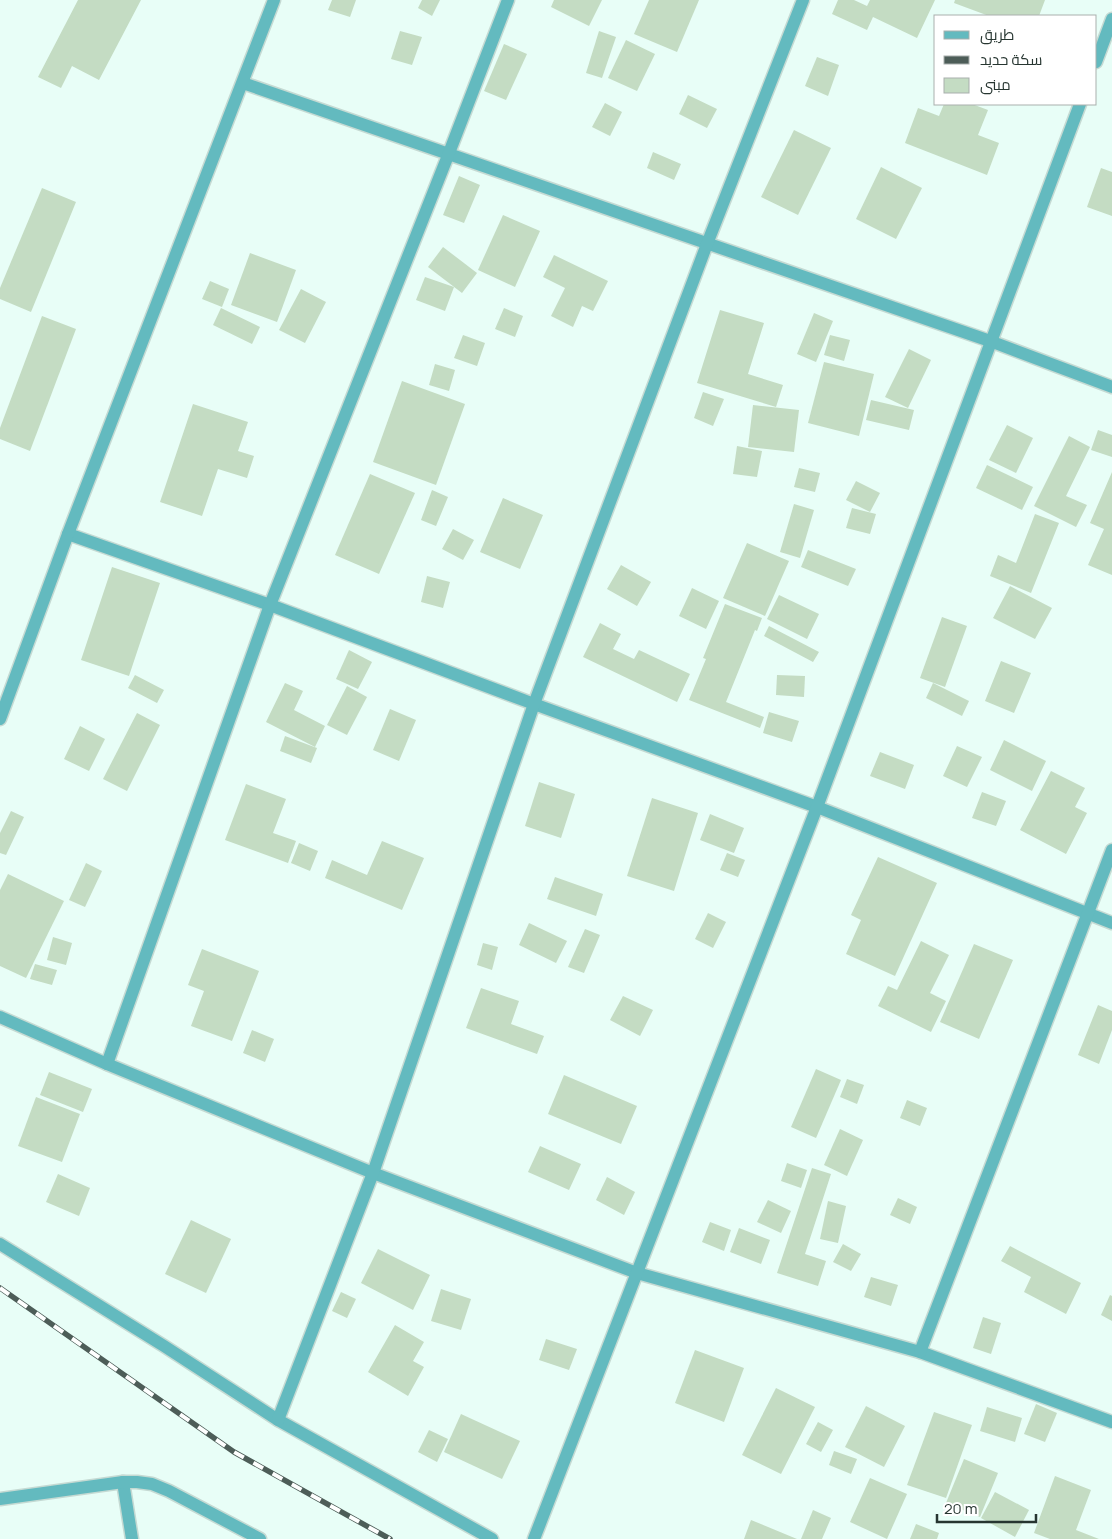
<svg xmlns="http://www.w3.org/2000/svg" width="1112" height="1539" viewBox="0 0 1112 1539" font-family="Manrope,Cairo,sans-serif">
  <rect width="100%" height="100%" fill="#e8fef7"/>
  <g fill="#c4dcc3">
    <path d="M78,0h63l-42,80 -27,-14 -11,22 -23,-11z"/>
    <path d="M332,0h24l-6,17 -22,-7z"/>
    <path d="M422,0h18l-8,16 -14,-8z"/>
    <path d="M554,0h48l-13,26 -38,-19z"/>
    <path d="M649,0h50l-22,52 -43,-18z"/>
    <path d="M838,0h16l13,6 3,-6h65l-18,38 -44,-21 -6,13 -35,-16z"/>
    <path d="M955,0h90l-6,16h-50l-35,-13z"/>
    <path d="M400,31l22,6 -10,28 -21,-6z"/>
    <path d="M599,31l17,6 -14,41 -16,-5z"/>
    <path d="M626,40l29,14 -18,37 -29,-13z"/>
    <path d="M504,44l23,10 -21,46 -22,-9z"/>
    <path d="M817,57l22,8 -11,31 -23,-10z"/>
    <path d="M688,95l29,14 -10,19 -28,-14z"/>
    <path d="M605,103l17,9 -12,24 -18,-9z"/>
    <path d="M944,104h28l16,6 -10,25 21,8 -12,32 -82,-32 13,-35 21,8z"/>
    <path d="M794,130l37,18 -33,67 -37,-18z"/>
    <path d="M653,152l28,12 -7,16 -27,-12z"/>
    <path d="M881,167l41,21 -26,51 -40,-20z"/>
    <path d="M1101,168l11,4v44l-25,-9z"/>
    <path d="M459,176l21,9 -16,38 -21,-8z"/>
    <path d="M42,188l34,14 -45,110 -31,-13v-11z"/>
    <path d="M503,215l37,16 -25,56 -37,-17z"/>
    <path d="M443,247l34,26 -15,20 -34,-26z"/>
    <path d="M250,253l46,17 -19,52 -46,-17z"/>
    <path d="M554,255l54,26 -15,30 -11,-5 -9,21 -22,-11 14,-28 -22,-11z"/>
    <path d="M425,277l29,10 -9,24 -29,-11z"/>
    <path d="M210,281l19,8 -7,18 -20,-8z"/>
    <path d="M301,289l25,13 -21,41 -26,-13z"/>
    <path d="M221,308l39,19 -8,17 -39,-19z"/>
    <path d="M504,308l19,8 -8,21 -20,-8z"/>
    <path d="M720,310l44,13 -16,51 35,11 -7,22 -79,-24z"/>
    <path d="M814,313l19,8 -17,41 -19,-8z"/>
    <path d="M42,316l34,13 -46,122 -30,-12v-11z"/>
    <path d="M463,335l22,8 -8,23 -23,-8z"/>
    <path d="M830,335l20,5 -6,21 -20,-6z"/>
    <path d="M909,349l22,11 -23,48 -23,-11z"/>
    <path d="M824,362l50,12 -15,62 -51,-13z"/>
    <path d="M435,364l20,6 -6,21 -20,-6z"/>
    <path d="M402,381l63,23 -29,81 -63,-23z"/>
    <path d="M703,392l21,7 -11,27 -19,-8z"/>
    <path d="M871,400l43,10 -5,20 -43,-10z"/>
    <path d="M193,404l55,18 -10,29 16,5 -7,22 -29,-9 -16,47 -42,-14z"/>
    <path d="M753,405l46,5 -5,42 -46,-5z"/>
    <path d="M1007,425l26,13 -17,35 -27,-13z"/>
    <path d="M1098,430l14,5v22l-21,-7z"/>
    <path d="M1069,436l21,11 -24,49 21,9 -11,22 -42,-21z"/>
    <path d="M737,446l25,5 -5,26 -24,-3z"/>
    <path d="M987,465l46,22 -11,23 -46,-22z"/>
    <path d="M799,468l21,5 -5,19 -21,-5z"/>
    <path d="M1112,472v103l-24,-10 16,-36 -14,-6z"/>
    <path d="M370,474l45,19 -36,81 -44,-19z"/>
    <path d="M856,481l24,12 -10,19 -24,-12z"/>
    <path d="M432,490l16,7 -12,29 -15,-6z"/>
    <path d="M503,498l40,17 -23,54 -40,-17z"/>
    <path d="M794,504l20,6 -14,48 -20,-6z"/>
    <path d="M852,508l24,6 -6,20 -24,-6z"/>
    <path d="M1035,514l24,9 -28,70 -41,-17 8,-21 18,8z"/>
    <path d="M453,529l21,11 -11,20 -21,-11z"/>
    <path d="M747,543l42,18 -24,55 -42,-18z"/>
    <path d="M808,550l48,19 -8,17 -47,-19z"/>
    <path d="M621,565l30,17 -14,24 -30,-17z"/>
    <path d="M112,567l48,16 -31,93 -48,-16z"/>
    <path d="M427,576l23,6 -7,26 -22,-6z"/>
    <path d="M1010,586l42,22 -17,31 -42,-21z"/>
    <path d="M692,588l27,13 -13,28 -27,-13z"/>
    <path d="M779,595l40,19 -12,25 -40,-20z"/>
    <path d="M725,604l37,14 -5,13 -2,-1 -29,72 38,15 -4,11 -71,-28 17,-41 -3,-1z"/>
    <path d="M942,617l25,9 -22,61 -25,-9z"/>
    <path d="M600,623l21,11 -8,15 21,10 5,-9 51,24 -13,28 -94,-45z"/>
    <path d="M769,626l50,26 -6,10 -49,-26z"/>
    <path d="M349,650l23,12 -14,27 -22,-10z"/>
    <path d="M1001,661l30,12 -17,40 -29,-12z"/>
    <path d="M135,675l29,15 -7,13 -29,-15z"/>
    <path d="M777,675l28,1 -1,21 -28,-2z"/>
    <path d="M285,683l18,8 -9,19 31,16 -10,21 -49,-25z"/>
    <path d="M933,683l36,18 -7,15 -36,-18z"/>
    <path d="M347,686l20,11 -20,38 -20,-10z"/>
    <path d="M390,709l26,11 -17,41 -26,-11z"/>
    <path d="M769,712l30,9 -7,21 -29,-9z"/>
    <path d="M137,713l23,12 -33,66 -24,-12z"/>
    <path d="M80,726l25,13 -16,32 -25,-12z"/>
    <path d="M285,736l32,12 -6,15 -31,-12z"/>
    <path d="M1004,740l42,21 -14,30 -42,-21z"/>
    <path d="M957,746l25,11 -15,30 -24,-11z"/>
    <path d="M880,752l34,13 -9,24 -35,-13z"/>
    <path d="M1051,771l34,17 -10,19 12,6 -21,41 -46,-24z"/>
    <path d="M539,782l36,12 -14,44 -36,-12z"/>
    <path d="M246,784l40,15 -13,34 23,8 -8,22 -63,-23z"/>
    <path d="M982,792l24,9 -10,25 -24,-8z"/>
    <path d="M652,798l46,15 -24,78 -47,-15z"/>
    <path d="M11,811l13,6 -18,38 -6,-2v-20z"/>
    <path d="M710,814l34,14 -10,25 -34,-13z"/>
    <path d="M382,841l42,17 -22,52 -77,-32 7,-18 35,15z"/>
    <path d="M299,843l19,8 -8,20 -19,-8z"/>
    <path d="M727,853l18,7 -7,17 -18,-7z"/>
    <path d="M878,857l59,26 -42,93 -49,-22 15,-34 -10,-5z"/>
    <path d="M86,863l16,8 -17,36 -16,-7z"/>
    <path d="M8,874l56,27 -38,77 -26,-12v-76z"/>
    <path d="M555,877l48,17 -7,22 -49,-17z"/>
    <path d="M708,913l18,9 -13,26 -18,-9z"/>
    <path d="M529,923l38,18 -11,22 -37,-18z"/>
    <path d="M585,929l15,6 -16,38 -16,-6z"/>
    <path d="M53,937l19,6 -6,22 -19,-5z"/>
    <path d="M921,941l28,14 -19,38 16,8 -15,31 -53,-26 10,-20 9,4z"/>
    <path d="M483,943l15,4 -6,23 -15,-5z"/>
    <path d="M974,944l39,16 -34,79 -39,-17z"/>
    <path d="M202,949l57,22 -27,70 -41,-15 13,-35 -16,-6z"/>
    <path d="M35,964l22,6 -5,15 -22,-6z"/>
    <path d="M481,988l38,13 -8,23 33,12 -7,18 -71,-26z"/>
    <path d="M623,996l30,14 -13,26 -30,-16z"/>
    <path d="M1098,1005l14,6v19l-13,34 -21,-9z"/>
    <path d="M252,1030l22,9 -9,23 -22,-9z"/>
    <path d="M816,1069l25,11 -25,58 -25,-11z"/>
    <path d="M49,1072l43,17 -9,23 -43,-17z"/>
    <path d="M564,1075l73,31 -16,38 -73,-30z"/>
    <path d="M847,1079l17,6 -7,19 -17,-7z"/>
    <path d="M36,1097l44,17 -18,48 -44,-16z"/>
    <path d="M907,1100l20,8 -7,18 -20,-8z"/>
    <path d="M840,1129l23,11 -16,36 -23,-11z"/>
    <path d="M540,1146l41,18 -12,26 -41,-18z"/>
    <path d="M787,1163l20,7 -6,18 -20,-7z"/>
    <path d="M812,1168l19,6 -26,80 21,7 -8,25 -41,-13z"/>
    <path d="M58,1174l32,14 -11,28 -33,-14z"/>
    <path d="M607,1177l28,15 -11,23 -28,-15z"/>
    <path d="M898,1198l19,9 -7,17 -20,-9z"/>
    <path d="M768,1200l23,11 -10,22 -24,-11z"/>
    <path d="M828,1201l18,5 -8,37 -18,-4z"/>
    <path d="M191,1220l40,19 -25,54 -41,-19z"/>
    <path d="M710,1222l21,8 -7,21 -22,-9z"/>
    <path d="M739,1228l31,12 -9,24 -31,-12z"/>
    <path d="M843,1244l18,10 -10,17 -18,-9z"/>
    <path d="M1010,1246l71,37 -15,31 -42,-22 7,-15 -30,-16z"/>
    <path d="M378,1249l52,26 -17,35 -52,-27z"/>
    <path d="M871,1277l27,8 -7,21 -27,-9z"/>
    <path d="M441,1289l30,10 -10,31 -30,-9z"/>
    <path d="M341,1292l15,7 -9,19 -15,-7z"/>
    <path d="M1110,1295l2,1v25l-11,-6z"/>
    <path d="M983,1317l18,6 -10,31 -18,-6z"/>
    <path d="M395,1325l29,17 -11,19 11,6 -16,29 -40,-24z"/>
    <path d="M546,1339l31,10 -8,21 -30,-10z"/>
    <path d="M695,1350l49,18 -20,54 -49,-19z"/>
    <path d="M776,1388l39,19 -34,67 -39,-19z"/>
    <path d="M1036,1404l21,9 -12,29 -21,-8z"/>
    <path d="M866,1406l39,20 -21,41 -39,-20z"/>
    <path d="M987,1407l35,11 -7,24 -35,-11z"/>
    <path d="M934,1412l38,13 -26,73 -39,-13z"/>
    <path d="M461,1414l59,27 -18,38 -58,-27z"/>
    <path d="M818,1422l15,8 -12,22 -15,-8z"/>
    <path d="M429,1430l19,9 -11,23 -19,-10z"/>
    <path d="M834,1451l23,8 -6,15 -22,-9z"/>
    <path d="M964,1459l34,14 -18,44 -34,-14z"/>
    <path d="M1055,1476l36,14 -15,40 23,9h-49l-16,-6z"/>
    <path d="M870,1478l37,16 -20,45 -37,-17z"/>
    <path d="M995,1492l34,18 -14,27 -34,-19z"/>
    <path d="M813,1510l18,8 -9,21h-21z"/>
    <path d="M751,1520l46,19h-53z"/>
    <path d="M916,1524l23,9 -2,6h-27z"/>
  </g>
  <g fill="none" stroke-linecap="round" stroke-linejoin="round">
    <defs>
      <g id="minor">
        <path d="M1096,62l16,-43"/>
        <path d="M243,83l747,258 122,46"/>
        <path d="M68,534l202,71 264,99 283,103 295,116"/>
        <path d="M0,719l68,-185 206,-534"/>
        <path d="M0,1017l107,47 266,109 264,100 283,79 192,70"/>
        <path d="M107,1064l163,-459 179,-452 59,-153"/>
        <path d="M0,1244l164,102 114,74 214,119"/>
        <path d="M920,1352l192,-502"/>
        <path d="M278,1420l95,-247 161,-469 173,-460 96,-244"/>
        <path d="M123,1482l9,57"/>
        <path d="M0,1499l123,-17h14l15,2 17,7 91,48"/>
        <path d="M534,1539l283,-732 263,-703"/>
      </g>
    </defs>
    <use href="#minor" stroke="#c5dad3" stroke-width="15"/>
    <use href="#minor" stroke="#63babf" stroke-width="12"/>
    <defs>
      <path id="rail" d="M0,1288l234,164 156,87"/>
    </defs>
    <use href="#rail" stroke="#4d5d58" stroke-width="5.5"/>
    <use href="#rail" stroke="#fff" stroke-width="4" stroke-dasharray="11" stroke-linecap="butt"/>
  </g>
  <rect x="934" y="15" width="162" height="90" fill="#ffffff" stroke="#a9afad"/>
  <rect x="944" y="31" width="25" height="8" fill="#63babf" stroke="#a9afad"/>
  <text x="980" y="40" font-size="15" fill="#273631">طريق</text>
  <rect x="944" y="56" width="25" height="8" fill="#4d5d58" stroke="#a9afad"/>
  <text x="980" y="65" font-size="15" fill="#273631">سكة حديد</text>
  <rect x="944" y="78" width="25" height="15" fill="#c4dcc3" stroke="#a9afad"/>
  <text x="980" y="90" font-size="15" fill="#273631">مبنى</text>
  <path d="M937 1514v8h99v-8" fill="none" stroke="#273631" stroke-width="2.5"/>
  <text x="944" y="1514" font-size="15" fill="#273631" stroke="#ffffff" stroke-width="4" paint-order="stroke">20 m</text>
</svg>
